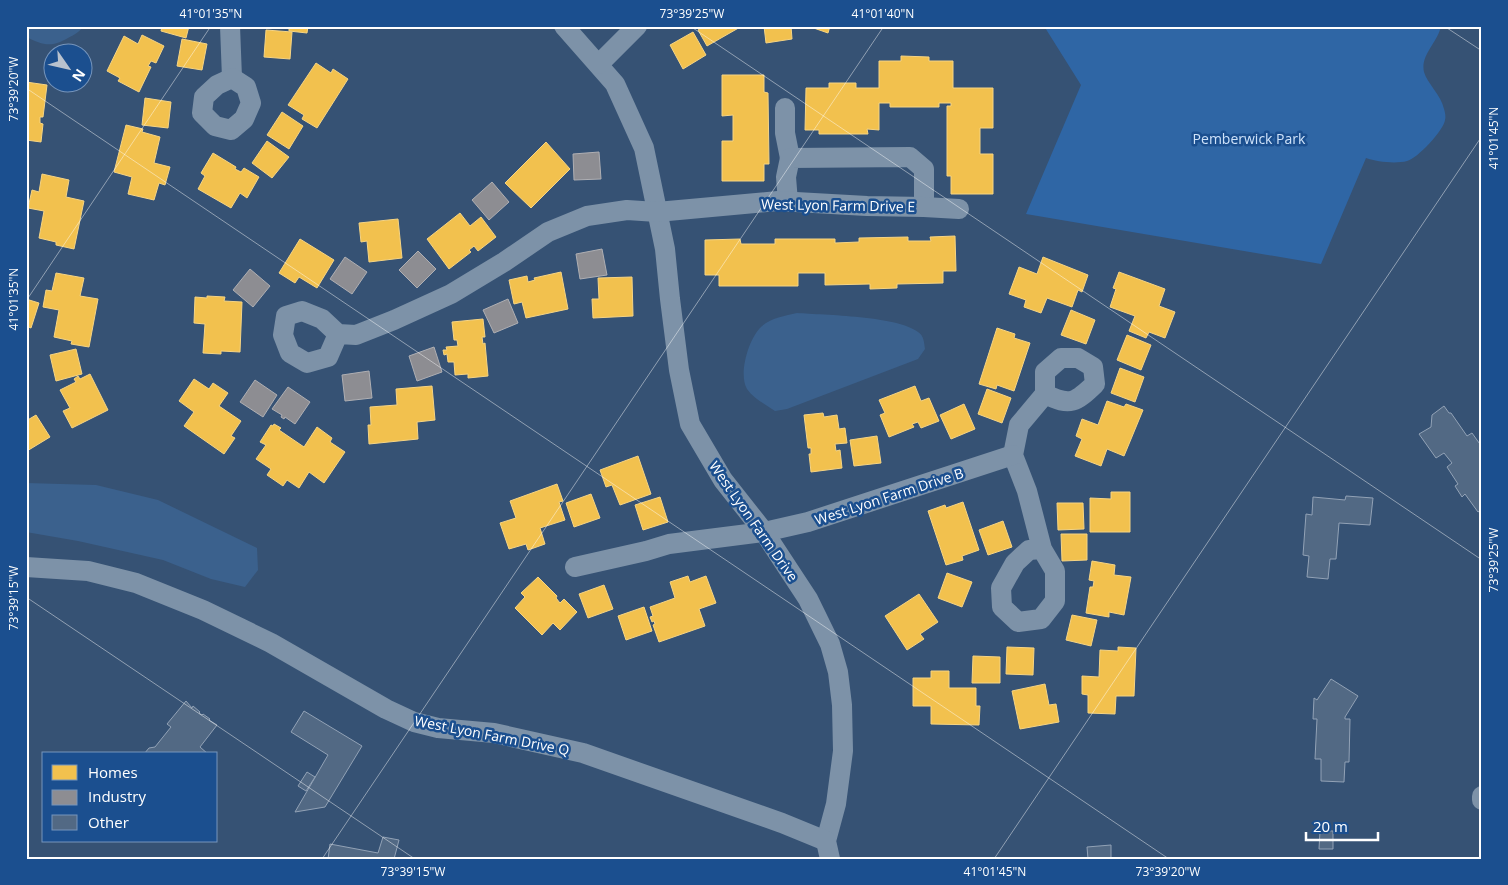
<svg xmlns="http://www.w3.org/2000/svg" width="1508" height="885" viewBox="0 0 1508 885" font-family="'Open Sans',sans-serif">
  <rect width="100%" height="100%" fill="#365274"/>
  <path fill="#2f66a5" d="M1044,26h397c-3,16 -21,29 -17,46 3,11 17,23 20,37 1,3 2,8 1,11 -1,10 -28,39 -38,41 -11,3 -30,1 -41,-3l-45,106 -295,-50 55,-129z"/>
  <g fill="#3b618d">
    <path d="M26,26h58c-5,6 -10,9 -16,12 -17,10 -25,7 -42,-1z"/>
    <path d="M797,313c27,2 101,3 121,19 6,4 6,10 7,17l-7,10 -131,50 -12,2c-10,-7 -21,-12 -28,-22 -9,-15 2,-51 14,-62 9,-9 24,-11 36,-14z"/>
    <path d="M26,483l70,2 62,15 99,48 1,22 -13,17 -34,-8 -48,-19 -85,-19 -52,-9z"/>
  </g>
  <g fill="#f2c14e" stroke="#f6d483">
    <path d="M162,26h27l-3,12 -25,-7z"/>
    <path d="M284,26h24l-1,7 -18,-2v-4z"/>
    <path d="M700,26h42l-35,20 -9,-16 3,-2z"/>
    <path d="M764,26h27l1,13 -26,4z"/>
    <path d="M808,26h22l-2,7z"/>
    <path d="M266,30l26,2 -2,27 -26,-2z"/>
    <path d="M693,32l13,23 -23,14 -13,-24z"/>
    <path d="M142,35l22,11 -8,17 -5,-2 -3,5 3,1 -12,25 -21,-11 2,-3 -13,-7 17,-35 14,8z"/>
    <path d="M182,39l25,5 -5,26 -25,-4z"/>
    <path d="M901,56l28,1v4h24v27h40v40h-13v26h13v40h-42v-18h-4v-70h4v-3h-12v4h-49v-4h-11v27l-12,-1 1,5h-49v-4h-14l1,-42h23v-5h27v5h23v-27h22z"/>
    <path d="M316,63l15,10 2,-4 15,10 -31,49 -15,-9 2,-4 -16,-10z"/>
    <path d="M722,75h42v17l4,1 1,71h-5v17h-42v-40h11v-26l-11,1z"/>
    <path d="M26,82l21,3 -4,32h-3v6l3,1 -2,18 -15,-2z"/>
    <path d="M145,98l26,4 -3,26 -26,-3z"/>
    <path d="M282,112l21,14 -14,23 -22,-14z"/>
    <path d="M126,125l17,4 -1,3 18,5 -6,26 16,4 -5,18 -6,-2 -5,17 -26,-6 4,-17 -18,-5z"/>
    <path d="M267,141l22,16 -17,21 -20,-15z"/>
    <path d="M546,142l24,27 -39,39 -26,-25z"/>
    <path d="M213,153l23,14 -1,2 6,3 3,-4 15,9 -12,21 -7,-5 -9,15 -33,-19 7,-13 -4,-3z"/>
    <path d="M42,174l27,6 -3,17 18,4 -10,48 -18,-4v-3l-17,-4 5,-27 -16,-3 4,-18 7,2z"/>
    <path d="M460,213l10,13 11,-9 15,20 -18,14 -4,-5 -5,4 2,2 -22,17 -22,-30z"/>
    <path d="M398,219l4,39 -33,4 -2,-21 -6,1 -2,-19z"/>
    <path d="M955,236l1,35h-13v12l-46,1v4l-27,1v-5l-45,1v-12h-27v13h-79v-11h-14v-35l35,-1 1,5h34v-5h60v4l24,-1v-4l49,-1v4h23l-1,-4z"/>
    <path d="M300,239l34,21 -17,28 -18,-11 -4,6 -16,-10z"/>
    <path d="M1043,257l45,18 -6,17 -4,-2 -6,17 -25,-9 -6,15 -17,-6 2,-7 -17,-6 10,-27 18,7z"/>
    <path d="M561,272l7,37 -42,9 -4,-16 -8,2 -5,-24 18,-4 1,6 7,-2 -1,-2z"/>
    <path d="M1119,272l46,17 -6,17 16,6 -10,26 -16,-6 -3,6 -17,-7 6,-15 -25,-9 6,-18 -3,-1z"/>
    <path d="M56,273l28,5 -4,18 18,3 -9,48 -18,-3 1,-3 -18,-4 5,-27 -16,-3 3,-17 6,1z"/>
    <path d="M632,277l1,39 -40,2 -1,-19h7l-1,-21z"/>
    <path d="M207,296l18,1 -1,4 18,1 -2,50 -19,-1v3l-18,-1 2,-29 -11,-1 1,-26 12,1z"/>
    <path d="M26,299l13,4 -8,25 -5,-2z"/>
    <path d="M1071,310l24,10 -9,24 -25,-9z"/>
    <path d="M483,319l2,18h-3l1,7 2,-1 3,33 -20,2v-4l-13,1 -1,-13h-6l-1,-8 -3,1 -1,-5h4l-1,-3 12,-1 -1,-6h-3l-2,-18z"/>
    <path d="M997,328l18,6 -1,4 16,5 -16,48 -17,-6 -1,4 -17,-5z"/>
    <path d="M1127,335l24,10 -10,25 -24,-10z"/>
    <path d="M76,349l6,25 -26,7 -6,-26z"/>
    <path d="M1120,368l24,9 -9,25 -24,-9z"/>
    <path d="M90,374l18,36 -36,18 -9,-17 7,-3 -10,-18 16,-8 -2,-3 4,-3 2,3z"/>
    <path d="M194,379l15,10 4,-6 15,10 -9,13 22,15 -10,15 4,2 -11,16 -40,-28 10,-14 -15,-11z"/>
    <path d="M432,386l3,34 -18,2 1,17 -49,5 -1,-19h3l-1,-18 27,-2 -1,-16z"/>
    <path d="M915,386l6,15 8,-3 10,23 -18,7 -3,-6 -6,2 2,3 -25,10 -9,-22 5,-2 -6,-13z"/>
    <path d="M987,389l24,9 -9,25 -24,-9z"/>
    <path d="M1107,401l17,6 2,-3 17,6 -19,46 -17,-7 -6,17 -26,-10 7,-17 -6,-3 6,-17 16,6z"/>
    <path d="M964,404l11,25 -24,10 -11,-24z"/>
    <path d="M823,413l1,4 13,-2 2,14 6,-1 2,15 -12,1 1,7 4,-1 2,18 -31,4 -2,-18h2v-6h-3l-4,-33z"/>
    <path d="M36,415l14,22 -23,14 -1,-30z"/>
    <path d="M274,424l7,4 -2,2 25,17 13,-20 15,11 -2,4 15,10 -21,31 -15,-11 -10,16 -12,-8 -4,6 -16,-11 4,-6 -15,-10 10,-14 -6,-3 11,-17 2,1z"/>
    <path d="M877,436l4,27 -27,3 -4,-26z"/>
    <path d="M638,456l13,38 -31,11 -8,-20 -6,2 -6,-17z"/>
    <path d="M557,484l6,17 -4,1 6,18 -25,8 5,16 -17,6 -2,-6 -17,5 -9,-26 16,-5 -6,-17z"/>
    <path d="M1111,492h19v40h-40v-34l21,1z"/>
    <path d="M591,494l9,24 -26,9 -8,-24z"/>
    <path d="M660,497l8,25 -25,8 -8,-25z"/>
    <path d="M963,502l16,48 -17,6 1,4 -17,5 -18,-54 17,-6 1,3z"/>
    <path d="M1057,503h26l1,26 -26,1z"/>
    <path d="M1003,521l9,26 -24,8 -9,-25z"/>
    <path d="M1061,534h26v26l-25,1z"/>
    <path d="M1092,561l23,4 -1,10 17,2 -7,38 -15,-3v5l-23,-4 4,-26h3l1,-6 -5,-1z"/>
    <path d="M947,573l25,9 -10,25 -24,-9z"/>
    <path d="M688,576l2,6 16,-6 10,27 -17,6 6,17 -46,16 -6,-17 2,-1 -1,-3 -2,1 -2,-5 3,-1 -3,-9 25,-9 -5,-16z"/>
    <path d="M538,577l19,19 -1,2 4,5 4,-4 13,13 -17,18 -7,-7 -11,12 -27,-27 10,-11 -4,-4z"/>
    <path d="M604,585l9,24 -25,9 -9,-24z"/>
    <path d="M919,594l19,28 -18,12 4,5 -17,11 -22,-34z"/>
    <path d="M644,607l8,24 -26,9 -8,-24z"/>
    <path d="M1072,615l25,5 -6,26 -25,-6z"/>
    <path d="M1007,647l27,1 -1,27 -27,-1z"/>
    <path d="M1118,647l18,1 -2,48h-18l-1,18 -27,-1v-18l-6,-1v-18l17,1 1,-27 18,1z"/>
    <path d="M973,656l27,1v26h-28z"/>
    <path d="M931,671h18v17h27v18h4l-1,19 -48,-1v-18h-18v-28h18z"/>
    <path d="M1045,684l4,21 7,-1 3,18 -39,7 -8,-38z"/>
  </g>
  <g fill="#8d8d92" stroke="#afafb3">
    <path d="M599,152l2,27 -27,1 -1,-26z"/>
    <path d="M492,182l17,20 -20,18 -17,-20z"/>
    <path d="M602,249l5,26 -27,4 -4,-25z"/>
    <path d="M418,251l18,18 -19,19 -18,-18z"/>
    <path d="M345,257l22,15 -15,22 -22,-15z"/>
    <path d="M250,269l20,17 -17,21 -20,-17z"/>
    <path d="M508,299l10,24 -24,10 -11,-23z"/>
    <path d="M434,347l8,25 -25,9 -8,-25z"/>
    <path d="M369,371l3,27 -27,3 -3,-26z"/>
    <path d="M255,380l22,15 -14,22 -23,-15z"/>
    <path d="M288,387l22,15 -15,22 -10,-7 -1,2 -3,-2 1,-2 -10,-6z"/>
  </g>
  <g fill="#526984" stroke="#92a2b6">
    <path d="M1444,406l5,7h2l16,23 5,-3 10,14v62l-4,3 -13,-18 -3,3 -7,-11 3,-2 -11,-17 5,-4 -8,-10 -8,5 -17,-24 12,-7 1,-12z"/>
    <path d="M1346,496l27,2 -3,27 -31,-2 -3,36h-6l-2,20 -21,-2 2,-21 -6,-1 3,-41 6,1 1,-18 32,3z"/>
    <path d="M1331,679l27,17 -13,21v2h5l-1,43h-4l-1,20 -23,-1v-22h-6l2,-40h-4l1,-21 3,2z"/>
    <path d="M186,701l6,7 1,-2 7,6 -1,1 3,2 1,-1 7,5 -1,1 8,5 -17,22 8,7h-64l5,-6 6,-1 16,-20 -4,-3z"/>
    <path d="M304,711l58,35 -37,61 -30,5 33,-57 -37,-23z"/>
    <path d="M307,772l8,5 -9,14 -8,-5z"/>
    <path d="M1320,831h13v18h-14z"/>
    <path d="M383,837l16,3 -5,19h-66l2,-15 48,9z"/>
    <path d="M1111,845v14h-23l-1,-12z"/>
  </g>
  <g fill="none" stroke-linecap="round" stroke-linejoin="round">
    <g stroke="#7d92a8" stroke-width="20">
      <path d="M230,26l2,52"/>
      <path d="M564,26l51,58 29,64 21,101 5,50 9,71 11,54 33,56 41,52 44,67 22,45 8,28 4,33 1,46 -7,53 -10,37 4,18"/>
      <path d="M599,64l38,-38"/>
      <path d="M232,78l14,9 5,16 -7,16 -13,11 -16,-4 -13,-13 2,-16 13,-12z"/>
      <path d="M785,108v25l5,25"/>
      <path d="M788,202l-2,-25 4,-19 120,-1 14,12v38"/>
      <path d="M338,334l-10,23 -21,6 -17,-10 -7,-18 3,-19 16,-5 20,8 16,15 18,1 38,-15 57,-26 53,-32 44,-30 39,-16 40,-6 30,2 121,-11 89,5 57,1 35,2"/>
      <path d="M1042,549l-13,1 -14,13 -14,25 1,19 16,15 23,-3 14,-18v-30l-13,-22 -15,-58 -14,-36 6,-30 26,-31v-22l16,-14h17l15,9 2,17c-19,18 -24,23 -50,10"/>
      <path d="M26,567l62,4 48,12 67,27 68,33 115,66 28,13 24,6 56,5 89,20 199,70 44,18"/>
      <path d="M575,567l71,-16 23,-7 95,-12 44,-10 205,-67"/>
      <path d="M1482,796v4"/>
    </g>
  </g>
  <path fill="none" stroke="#fff" stroke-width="1" stroke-opacity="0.45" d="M690,26l792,534M1444,26l38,25M26,88l1143,771M26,301l185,-275M26,597l389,262M322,859l562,-833M994,859l488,-723"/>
  <g text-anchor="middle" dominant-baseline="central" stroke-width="5" stroke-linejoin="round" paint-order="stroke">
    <g font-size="14" fill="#cfe3fa" stroke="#1b4f8f">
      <text x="1249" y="138">Pemberwick Park</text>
    </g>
    <g font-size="14" fill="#fff" stroke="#1b4f8f">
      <text transform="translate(838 205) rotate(1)">West Lyon Farm Drive E</text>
      <text transform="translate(889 496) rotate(-18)">West Lyon Farm Drive B</text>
      <text transform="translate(754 521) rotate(55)">West Lyon Farm Drive</text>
      <text transform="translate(492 735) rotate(11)">West Lyon Farm Drive Q</text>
    </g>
  </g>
  <rect width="1508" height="885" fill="none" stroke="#1b4f8f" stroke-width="55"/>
  <rect x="42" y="752" width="175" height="90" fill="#1b4f8f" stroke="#7695bc"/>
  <rect x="52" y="765" width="25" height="15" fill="#f2c14e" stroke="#7695bc"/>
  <text x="88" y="778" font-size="15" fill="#ffffff">Homes</text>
  <rect x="52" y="790" width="25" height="15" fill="#8d8d92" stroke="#7695bc"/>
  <text x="88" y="802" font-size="15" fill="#ffffff">Industry</text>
  <rect x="52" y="815" width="25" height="15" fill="#526984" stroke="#7695bc"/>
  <text x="88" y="828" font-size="15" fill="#ffffff">Other</text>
  <g transform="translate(68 68) rotate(124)"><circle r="24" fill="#1b4f8f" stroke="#7695bc"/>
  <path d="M0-4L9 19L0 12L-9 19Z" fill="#b9c2ce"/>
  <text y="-8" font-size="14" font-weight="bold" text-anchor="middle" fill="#ffffff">N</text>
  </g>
  <path d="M1306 832v8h72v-8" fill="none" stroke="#ffffff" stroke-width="2.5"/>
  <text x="1313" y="832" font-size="15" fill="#ffffff" stroke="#1b4f8f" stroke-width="4" paint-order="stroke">20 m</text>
  <rect x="28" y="28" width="1452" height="830" fill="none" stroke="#fff" stroke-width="2"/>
  <g font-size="12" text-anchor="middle" fill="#fff">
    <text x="211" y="18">41°01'35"N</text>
    <text x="692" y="18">73°39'25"W</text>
    <text x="883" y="18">41°01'40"N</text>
    <text transform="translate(14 89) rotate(-90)" y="4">73°39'20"W</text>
    <text transform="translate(1494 138) rotate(-90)" y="4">41°01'45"N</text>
    <text transform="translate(14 299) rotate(-90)" y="4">41°01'35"N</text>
    <text transform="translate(1494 560) rotate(-90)" y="4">73°39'25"W</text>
    <text transform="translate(14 598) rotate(-90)" y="4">73°39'15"W</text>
    <text x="413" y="876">73°39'15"W</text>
    <text x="995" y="876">41°01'45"N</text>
    <text x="1168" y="876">73°39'20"W</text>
  </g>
</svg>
